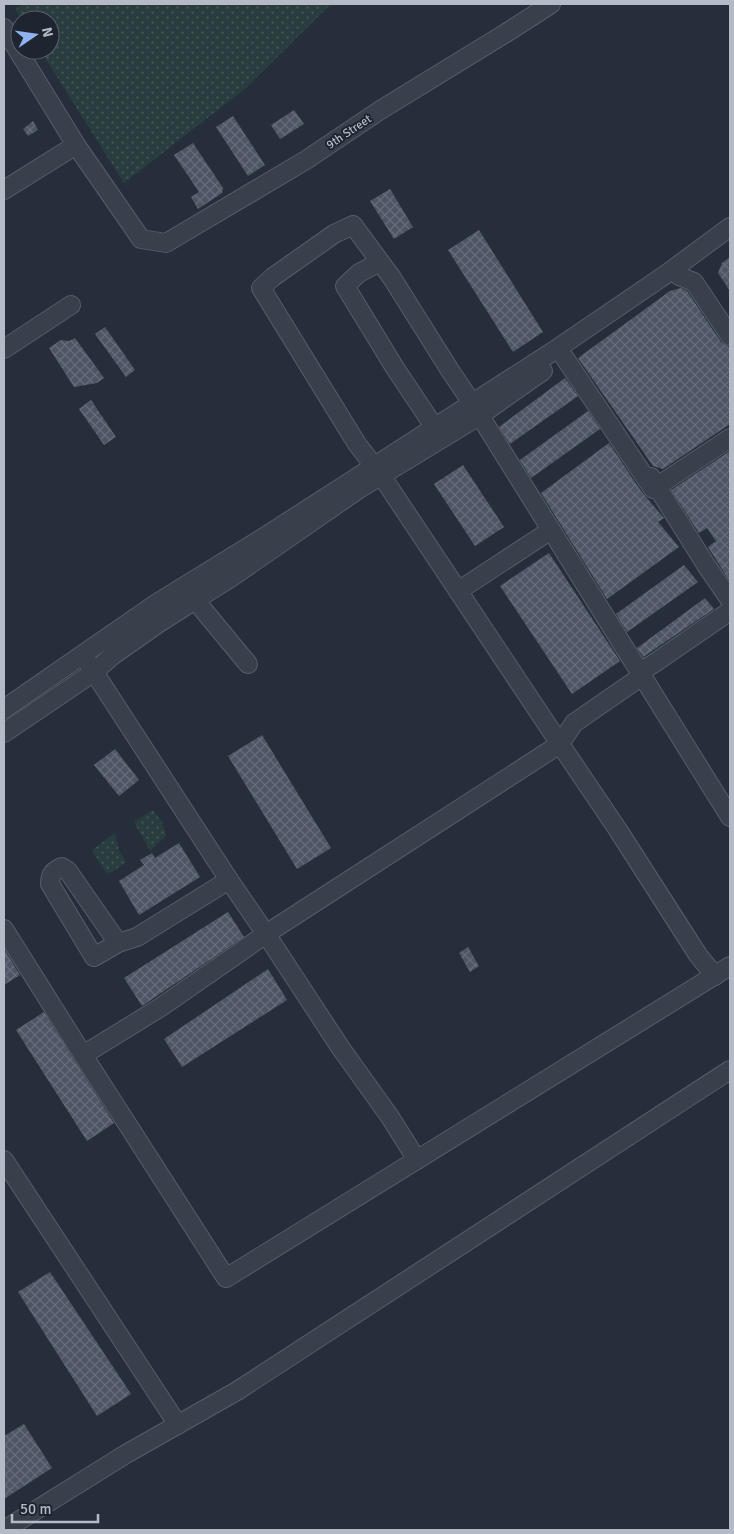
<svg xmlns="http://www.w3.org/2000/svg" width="734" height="1534" viewBox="0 0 734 1534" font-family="Signika,sans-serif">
  <defs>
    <pattern id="grass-dots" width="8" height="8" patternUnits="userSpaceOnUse" patternTransform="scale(1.25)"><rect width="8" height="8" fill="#2a3d3e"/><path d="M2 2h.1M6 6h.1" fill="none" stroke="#465758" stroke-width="1.8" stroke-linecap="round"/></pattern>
    <pattern id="building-cross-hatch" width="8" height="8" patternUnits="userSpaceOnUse" patternTransform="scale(1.25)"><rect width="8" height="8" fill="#4e5665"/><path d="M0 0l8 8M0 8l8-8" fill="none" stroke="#656c7a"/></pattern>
  </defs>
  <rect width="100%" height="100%" fill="#252e3a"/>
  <g fill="url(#grass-dots)">
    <path d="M24,4h307l-85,84 -122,95 -84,-133h10v-30h-28l-7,-11z"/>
    <path d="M153,810l9,12 4,14 -16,15 -16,-29z"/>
    <path d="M115,833l4,17 7,12 -14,10 -6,1 -14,-23z"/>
  </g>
  <g fill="url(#building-cross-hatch)">
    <path d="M294,110l10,14 -24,15 -9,-14z"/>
    <path d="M233,116l32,49 -17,11 -32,-49z"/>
    <path d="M33,121l5,9 -10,6 -5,-7z"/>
    <path d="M193,143l30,45 -1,5 -24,16 -7,-12 8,-5 -25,-37z"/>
    <path d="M390,189l23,38 -19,12 -24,-38z"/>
    <path d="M479,230l64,102 -30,20 -65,-102z"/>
    <path d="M730,257v34l-12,-18 4,-10z"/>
    <path d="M681,288l6,3 34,51 9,6v76l-67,45 -10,-3 -75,-108 92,-67z"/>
    <path d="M105,327l30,43 -9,7 -31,-43z"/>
    <path d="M75,338l29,40 -7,5 -23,4 -25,-39 12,-8 8,1z"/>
    <path d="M565,378l13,18 -68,48 -11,-17z"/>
    <path d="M91,400l25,37 -12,8 -25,-36z"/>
    <path d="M588,411l12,18 -69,49 -11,-18z"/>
    <path d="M609,443l32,48 23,27 -6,4 21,25 -72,52 -66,-106z"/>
    <path d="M730,451v131l-22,-35 8,-6 -9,-13 -8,5 -28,-43z"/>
    <path d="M463,465l41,62 -29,19 -41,-62z"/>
    <path d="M549,553l71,108 -48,33 -72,-108z"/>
    <path d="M684,565l14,17 -71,50 -11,-18z"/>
    <path d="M705,598l9,11 -71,48 -6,-9z"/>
    <path d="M262,735l69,113 -34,21 -69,-113z"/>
    <path d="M115,749l24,31 -20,16 -25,-31z"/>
    <path d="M179,843l21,34 -61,38 -20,-34 25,-16 -4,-5 12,-7 3,5z"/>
    <path d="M228,912l16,25 -102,69 -18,-28z"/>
    <path d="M468,947l11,19 -9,6 -11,-19z"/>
    <path d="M4,949l16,26 -16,10z"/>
    <path d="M268,969l19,31 -105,67 -18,-28z"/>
    <path d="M44,1012l70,111 -27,18 -71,-111z"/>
    <path d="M50,1272l81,122 -34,22 -79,-124z"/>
    <path d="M24,1424l28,44 -48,31v-63z"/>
  </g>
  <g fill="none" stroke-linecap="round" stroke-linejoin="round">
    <defs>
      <g id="minor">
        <path d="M4,28l72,117 65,94 25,4 140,-83 76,-51 124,-76 45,-29"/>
        <path d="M4,190l72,-45"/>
        <path d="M380,262l-21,11 -14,13 50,82 46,69"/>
        <path d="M679,276l15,6 36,54"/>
        <path d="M4,349l67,-44"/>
        <path d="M564,357l89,132 77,-51"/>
        <path d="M651,477l55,88 24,35"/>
        <path d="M458,591l93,-61"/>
        <path d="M195,600l34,-21 130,-90 120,-73 64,-45"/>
        <path d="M83,655l146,225 37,54 294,-190 -179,-269 -24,-31 -96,-156 12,-11 61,-43 19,-9 39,53 59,94 21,31 258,414"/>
        <path d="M639,672l14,-8 77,-53"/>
        <path d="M642,676l-68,47 -14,21 58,86 80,125 17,21"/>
        <path d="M4,709l153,-106 104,-64 291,-187 113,-77 65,-48"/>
        <path d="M4,733l90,-61 18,-16 47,-33 36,-23 53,64"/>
        <path d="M4,929l79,126 143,223 504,-312"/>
        <path d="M118,943l-24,14 -44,-73c0,-10 3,-13 12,-17l6,4 50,72 19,-6 92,-57"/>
        <path d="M83,1055l78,-48 105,-73 74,113 50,70 27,43"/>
        <path d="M4,1160l174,265"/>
        <path d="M4,1530l122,-76 111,-63 493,-321"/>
      </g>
    </defs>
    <use href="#minor" stroke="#565e69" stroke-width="20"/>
    <use href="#minor" stroke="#38404b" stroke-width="18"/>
  </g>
  <g text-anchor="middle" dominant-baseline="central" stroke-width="4" stroke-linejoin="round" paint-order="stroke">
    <g font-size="12" fill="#b4bbc6" stroke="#1e2530">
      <text transform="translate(349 132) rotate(-34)">9th Street</text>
    </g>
  </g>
  <rect width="734" height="1534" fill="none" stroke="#b4bbc6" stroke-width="10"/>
  <g transform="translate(35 35) rotate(77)"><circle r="24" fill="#1e2530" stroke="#5a616c"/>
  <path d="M0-4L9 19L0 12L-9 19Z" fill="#8fb2f0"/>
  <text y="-8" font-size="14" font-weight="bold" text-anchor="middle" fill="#b4bbc6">N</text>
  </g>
  <path d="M12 1514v8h86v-8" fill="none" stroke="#b4bbc6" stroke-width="2.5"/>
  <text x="20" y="1514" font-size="15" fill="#b4bbc6" stroke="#1e2530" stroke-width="4" paint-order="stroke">50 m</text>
</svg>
